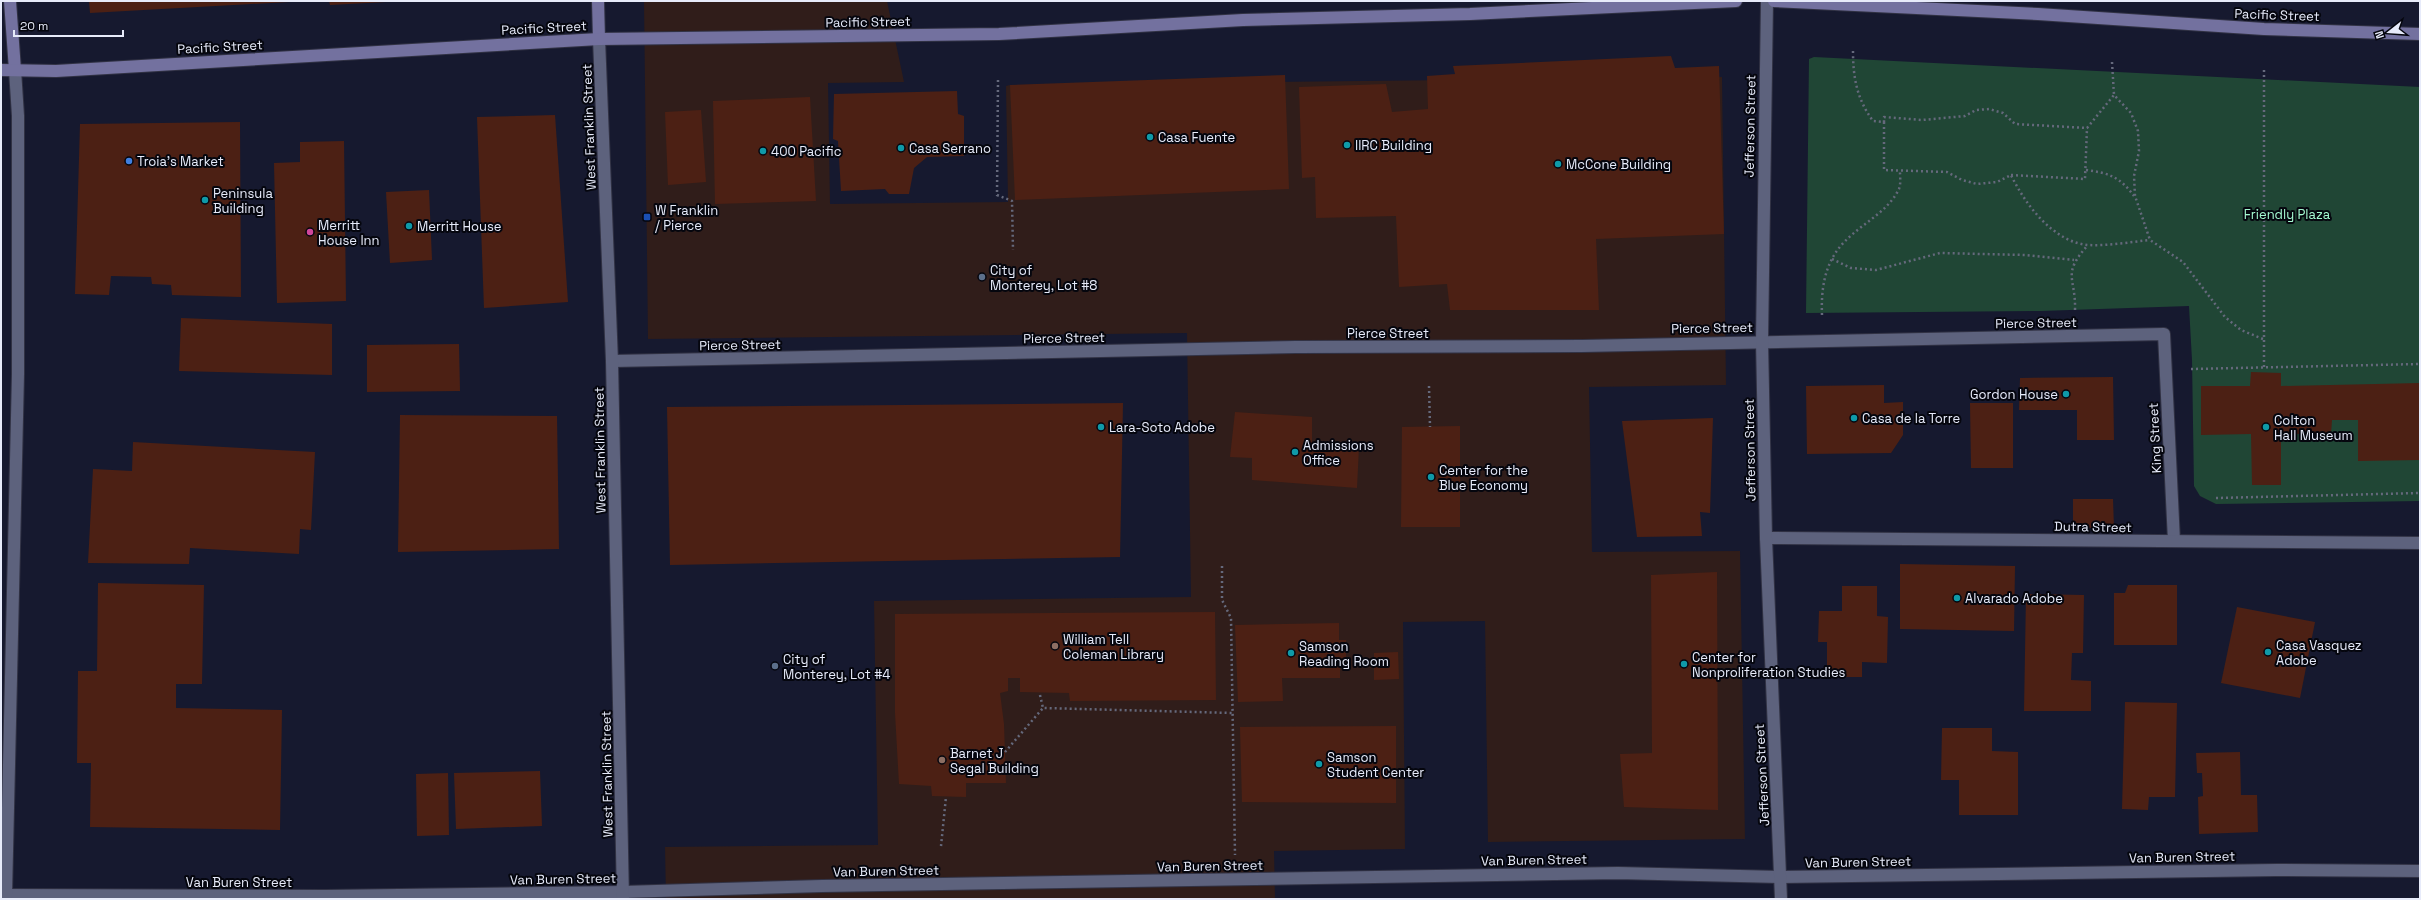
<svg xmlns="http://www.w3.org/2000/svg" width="2421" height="900" viewBox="0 0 2421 900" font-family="'Space Grotesk',sans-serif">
  <rect width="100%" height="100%" fill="#16192f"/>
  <path fill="#301d1a" d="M644,1h243l17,81 -76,1 2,121 178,-2 -2,-116 4,-1 712,-8 4,308 -137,2 3,165 148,-1 5,288 -257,3 -3,-221 -82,1 2,227 -131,2 1,48h-609l-1,-52 213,-2 -4,-244 317,-4 -4,-264 -539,6z"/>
  <path fill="#204635" d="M1814,57l606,30v414l-204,3 -16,-8 -6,-10 -2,-126 -3,-54 -149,5 -234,2 3,-254z"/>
  <g fill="#4c2014">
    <path d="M89,1h200v1l-199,11z"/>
    <path d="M329,1h57v1l-56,3z"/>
    <path d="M1671,56l4,12 44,-2 5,168 -128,5 3,71h-149l-3,-26 -48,3 -3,-71 -80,2 -1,-41 -13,1 -3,-91 87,-3 6,28 36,-3 -1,-33 28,-2 -2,-8z"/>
    <path d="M1285,75l4,114 -274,11 -5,-115z"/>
    <path d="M957,91l1,23 6,2v40l-37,1 -13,11 -5,26h-20l-4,-5 -44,2 -3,-50 -5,-2 1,-45z"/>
    <path d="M810,97l6,104 -101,3 -2,-103z"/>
    <path d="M701,110l5,72 -38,3 -3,-73z"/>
    <path d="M555,115l13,187 -84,6 -7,-191z"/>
    <path d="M240,122l1,175 -69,-2 -1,-10 -19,-1 -1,-7 -40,-1 -2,19 -34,-1 5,-170z"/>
    <path d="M344,141l2,160 -69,2 -3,-140 26,-1v-20z"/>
    <path d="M429,190l3,70 -42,3 -4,-71z"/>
    <path d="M181,318l151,6v51l-153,-4z"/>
    <path d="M459,344l1,47 -93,1v-47z"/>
    <path d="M2251,372l30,1v13l139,-3v77l-62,1v-41h-26l-1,14h-50v51h-29l-1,-51 -50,1v-49h49z"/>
    <path d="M2113,377l1,63h-37v-30h-58l1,-32z"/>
    <path d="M1884,385v18l19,-1v33l-12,18 -84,1 -1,-68z"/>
    <path d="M1123,403l-3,154 -450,8 -3,-158z"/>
    <path d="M1970,403h43v65h-42z"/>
    <path d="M1235,412l77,5v25l47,5 -2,41 -105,-8v-22l-22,-1z"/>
    <path d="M400,415l157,1 2,133 -161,3z"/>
    <path d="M1713,418l-3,95 -10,-1 2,24 -65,1 -15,-116z"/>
    <path d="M1460,426v101h-59l1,-100z"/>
    <path d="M133,442l182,10 -4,78 -11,-1 -1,25 -109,-6 -1,16 -101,-1 5,-94 39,2z"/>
    <path d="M2073,499h40l1,29h-41z"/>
    <path d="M1900,564l115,2 -1,65 -114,-2z"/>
    <path d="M1717,572l1,238 -94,-3 -4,-53 32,-1 -1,-178z"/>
    <path d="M98,583l106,2 -2,99h-26v24l106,2 -2,120 -190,-3 1,-64h-14l1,-92h19z"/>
    <path d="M2128,585h49v60h-63v-52h11z"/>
    <path d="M1842,586h35v30l11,1 -1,46 -25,-1v15h-35v-35h-9l1,-31h23z"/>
    <path d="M2026,594l58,1 -1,58h-11l-1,27 20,1v30h-67z"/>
    <path d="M2237,607l78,15 -15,76 -79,-15z"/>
    <path d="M1215,612l1,88 -146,1 -1,-8 -49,-1v-14h-12v13l-8,2 4,31 2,59h-40v14l-34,-1 -1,-10 -32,-2 -4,-71v-99z"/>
    <path d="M1339,623v17h7v25l-6,1v12h-58l1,23 -45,1 -3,-77z"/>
    <path d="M1398,652l1,27 -25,1v-27z"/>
    <path d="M2125,702l52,1 -2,94h-26l-1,13 -26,-1z"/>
    <path d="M1396,726v77l-154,-1 -2,-75z"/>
    <path d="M1942,728h50v23l26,1v63h-59v-35h-18z"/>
    <path d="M2240,752l1,43h16l1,37 -59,2 -1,-37 5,-1 -1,-23h-5l-1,-20z"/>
    <path d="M540,771l2,55 -86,3 -2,-56z"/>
    <path d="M448,773l1,62 -32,1 -1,-62z"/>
  </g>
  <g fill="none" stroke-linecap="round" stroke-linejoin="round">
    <defs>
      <g id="minor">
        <path d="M612,361l684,-14 286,-1 582,-12 10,207"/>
        <path d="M1766,538l654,5"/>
        <path d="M1,895l324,1 298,-4 199,-6 796,-13 162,4 496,-7 144,1"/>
        <path d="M6,895l12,-521v-258l-3,-46"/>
      </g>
      <g id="tertiary">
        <path d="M1767,1l-5,340 4,197 15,361"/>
        <path d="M599,39l13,322 11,538"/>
      </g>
      <g id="secondary">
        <path d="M10,1l5,69"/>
        <path d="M598,1l1,38"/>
        <path d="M1774,1l264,13 226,15 156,5"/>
        <path d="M1,70l55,1 543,-32 400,-5 244,-14 227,-6 266,-13"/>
      </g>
    </defs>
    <use href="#minor" stroke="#313244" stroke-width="14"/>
    <use href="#tertiary" stroke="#313244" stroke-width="14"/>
    <use href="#secondary" stroke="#313244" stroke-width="14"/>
    <g stroke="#65697c" stroke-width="2.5" stroke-dasharray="2 3" stroke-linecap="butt">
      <path d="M1853,51c0,27 4,48 20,70l11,1v-5l38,3 43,-4 11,-6 13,-1 14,4 12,11 72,4 27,-33 17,18 7,18 1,20 -5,25 1,20 15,44 33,22 42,55 16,13 22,9"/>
      <path d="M2112,62l2,33"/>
      <path d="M998,80l-1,115 15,6 1,49"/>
      <path d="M1884,122v48l63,2 15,8 15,4 20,-2 14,-7c14,29 42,67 77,70 20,1 42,-3 62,-5"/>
      <path d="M2086,170c23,3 34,7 48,26"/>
      <path d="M2011,175l74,4 2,-51"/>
      <path d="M1832,259l19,9 25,2 64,-17 85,2 49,5"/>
      <path d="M2075,310c1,-33 -14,-35 13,-65"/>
      <path d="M1822,315c-1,-24 2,-48 17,-67 17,-22 48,-34 60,-59 2,-5 1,-12 1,-18"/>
      <path d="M2264,367v-299"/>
      <path d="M2191,369l229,-5"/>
      <path d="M1429,386l1,41"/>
      <path d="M2216,498l204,-5"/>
      <path d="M1222,566v34l9,18 4,237"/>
      <path d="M1040,695l3,13 190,5"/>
      <path d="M1005,752l38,-44"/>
      <path d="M941,846l5,-49"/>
    </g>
    <use href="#minor" stroke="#5d627d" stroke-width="12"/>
    <use href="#tertiary" stroke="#5d627d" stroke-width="12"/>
    <use href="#secondary" stroke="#73719f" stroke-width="12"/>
  </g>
  <g fill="#0f9aa8" stroke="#05060e" stroke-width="1.5">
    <circle cx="1150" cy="137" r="4"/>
    <circle cx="1347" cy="145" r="4"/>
    <circle cx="901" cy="148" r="4"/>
    <circle cx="763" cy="151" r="4"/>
    <circle cx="1558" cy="164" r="4"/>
    <circle cx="205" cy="200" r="4"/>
    <circle cx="409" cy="226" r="4"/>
    <circle cx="2066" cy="394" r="4"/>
    <circle cx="1854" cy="418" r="4"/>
    <circle cx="1101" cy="427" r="4"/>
    <circle cx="2266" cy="427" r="4"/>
    <circle cx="1295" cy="452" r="4"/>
    <circle cx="1431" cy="477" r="4"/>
    <circle cx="1957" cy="598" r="4"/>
    <circle cx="2268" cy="652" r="4"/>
    <circle cx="1291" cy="653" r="4"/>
    <circle cx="1684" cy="664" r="4"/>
    <circle cx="1319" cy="764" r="4"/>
  </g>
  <circle fill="#3f7fe0" stroke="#05060e" stroke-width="1.5" cx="129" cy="161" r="4"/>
  <rect fill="#1a4fb4" stroke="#05060e" stroke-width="1.5" x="643" y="213" width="8" height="8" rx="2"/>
  <circle fill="#d1479c" stroke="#05060e" stroke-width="1.5" cx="310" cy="232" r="4"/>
  <g fill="#5c6f8a" stroke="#05060e" stroke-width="1.5">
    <circle cx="982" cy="277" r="4"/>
    <circle cx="775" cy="666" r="4"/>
  </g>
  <g fill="#8d6e63" stroke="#05060e" stroke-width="1.5">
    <circle cx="1055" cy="646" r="4"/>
    <circle cx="942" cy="760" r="4"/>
  </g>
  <g text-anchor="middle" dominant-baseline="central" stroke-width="4" stroke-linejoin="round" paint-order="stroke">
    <g font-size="13" fill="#e7ebfa" stroke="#05060e">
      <text transform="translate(2277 15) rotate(2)">Pacific Street</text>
      <text transform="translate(868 22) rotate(-1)">Pacific Street</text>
      <text transform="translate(544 28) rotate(-3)">Pacific Street</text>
      <text transform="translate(220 47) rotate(-3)">Pacific Street</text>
      <text transform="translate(1750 126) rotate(-89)">Jefferson Street</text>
      <text transform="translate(589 127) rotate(-92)">West Franklin Street</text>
      <text transform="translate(2036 323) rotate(-1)">Pierce Street</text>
      <text transform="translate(1712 328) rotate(-1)">Pierce Street</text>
      <text x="1388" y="333">Pierce Street</text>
      <text transform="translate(1064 338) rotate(-1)">Pierce Street</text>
      <text transform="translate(740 345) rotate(-1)">Pierce Street</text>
      <text transform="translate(2155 438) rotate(-93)">King Street</text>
      <text transform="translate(600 450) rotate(-91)">West Franklin Street</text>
      <text transform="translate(1750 450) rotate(-91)">Jefferson Street</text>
      <text transform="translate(2093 527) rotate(1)">Dutra Street</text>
      <text transform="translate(607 774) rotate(-91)">West Franklin Street</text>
      <text transform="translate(1762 775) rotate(-93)">Jefferson Street</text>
      <text transform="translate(2182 857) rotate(-1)">Van Buren Street</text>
      <text transform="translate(1534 860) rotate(-1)">Van Buren Street</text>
      <text transform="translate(1858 862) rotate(-1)">Van Buren Street</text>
      <text transform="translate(1210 866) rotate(-1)">Van Buren Street</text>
      <text transform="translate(886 871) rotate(-1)">Van Buren Street</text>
      <text transform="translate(563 879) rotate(-1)">Van Buren Street</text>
      <text x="239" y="882">Van Buren Street</text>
    </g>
    <g font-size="13" fill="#e7ebfa" stroke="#05060e" text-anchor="start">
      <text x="1158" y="137">Casa Fuente</text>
      <text x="1355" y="145">IIRC Building</text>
      <text x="909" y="148">Casa Serrano</text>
      <text x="771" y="151">400 Pacific</text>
      <text x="137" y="161">Troia's Market</text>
      <text x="1566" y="164">McCone Building</text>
      <text x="213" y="193">Peninsula<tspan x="213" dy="15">Building</tspan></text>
      <text x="655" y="210">W Franklin<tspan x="655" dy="15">/ Pierce</tspan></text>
      <text x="318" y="225">Merritt<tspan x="318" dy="15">House Inn</tspan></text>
      <text x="417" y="226">Merritt House</text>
      <text x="990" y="270">City of<tspan x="990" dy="15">Monterey, Lot #8</tspan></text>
      <text x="2058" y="394" text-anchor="end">Gordon House</text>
      <text x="1862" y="418">Casa de la Torre</text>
      <text x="2274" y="420">Colton<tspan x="2274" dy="15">Hall Museum</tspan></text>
      <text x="1109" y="427">Lara-Soto Adobe</text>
      <text x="1303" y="445">Admissions<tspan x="1303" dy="15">Office</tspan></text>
      <text x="1439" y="470">Center for the<tspan x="1439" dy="15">Blue Economy</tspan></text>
      <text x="1965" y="598">Alvarado Adobe</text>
      <text x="1063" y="639">William Tell<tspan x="1063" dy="15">Coleman Library</tspan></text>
      <text x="2276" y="645">Casa Vasquez<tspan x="2276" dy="15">Adobe</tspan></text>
      <text x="1299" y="646">Samson<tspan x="1299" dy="15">Reading Room</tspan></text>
      <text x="1692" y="657">Center for<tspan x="1692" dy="15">Nonproliferation Studies</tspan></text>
      <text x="783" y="659">City of<tspan x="783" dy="15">Monterey, Lot #4</tspan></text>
      <text x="950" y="753">Barnet J<tspan x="950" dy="15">Segal Building</tspan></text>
      <text x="1327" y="757">Samson<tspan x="1327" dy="15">Student Center</tspan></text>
    </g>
    <g font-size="13" fill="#a4f9d1" stroke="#05060e">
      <text x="2287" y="214">Friendly Plaza</text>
    </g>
  </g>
  <rect width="2421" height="900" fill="none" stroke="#e7ebfa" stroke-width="4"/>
  <g transform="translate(2389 32) rotate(253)" stroke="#05060e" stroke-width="3" paint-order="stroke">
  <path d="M0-3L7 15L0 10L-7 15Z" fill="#e7ebfa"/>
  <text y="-6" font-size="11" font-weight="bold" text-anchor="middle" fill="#e7ebfa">N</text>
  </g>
  <path d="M14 30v6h109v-6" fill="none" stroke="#e7ebfa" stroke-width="2"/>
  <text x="20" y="30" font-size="12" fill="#e7ebfa" stroke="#05060e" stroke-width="3" paint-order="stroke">20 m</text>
</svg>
